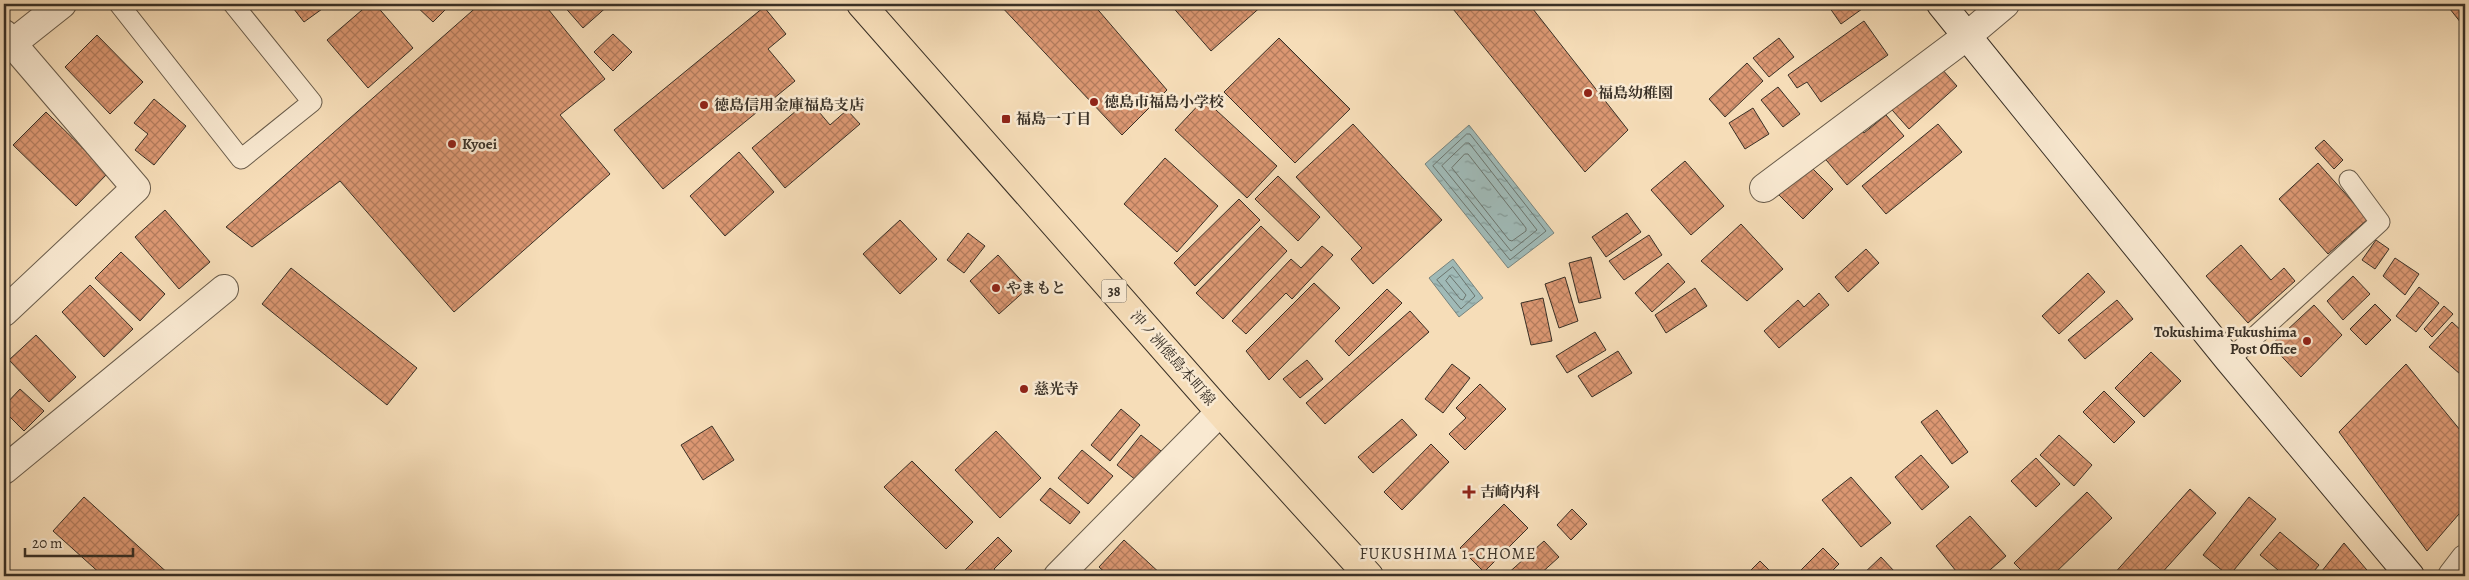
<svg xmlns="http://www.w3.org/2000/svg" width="2469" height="580" viewBox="0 0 2469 580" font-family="Alegreya,'Noto Serif JP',serif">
  <defs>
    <pattern id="water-ripples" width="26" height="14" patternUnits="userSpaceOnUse" patternTransform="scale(1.25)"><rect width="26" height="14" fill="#a0bab7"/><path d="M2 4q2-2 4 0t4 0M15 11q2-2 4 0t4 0" fill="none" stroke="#839895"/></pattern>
    <pattern id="building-cross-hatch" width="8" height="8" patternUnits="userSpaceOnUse" patternTransform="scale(1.25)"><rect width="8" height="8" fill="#db9772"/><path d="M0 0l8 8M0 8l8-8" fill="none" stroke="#b37c5d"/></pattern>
  </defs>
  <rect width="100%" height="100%" fill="#f6ddb8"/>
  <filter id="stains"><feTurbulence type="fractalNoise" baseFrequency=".004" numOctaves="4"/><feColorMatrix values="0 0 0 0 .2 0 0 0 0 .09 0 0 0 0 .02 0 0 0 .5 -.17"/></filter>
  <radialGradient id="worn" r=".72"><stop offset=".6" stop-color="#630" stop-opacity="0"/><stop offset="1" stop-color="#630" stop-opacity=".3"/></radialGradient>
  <g fill="url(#water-ripples)" stroke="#77837d">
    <path d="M1469,125l85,108 -46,35 -83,-104z"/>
    <path d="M1453,259l30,39 -24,19 -30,-39z"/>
  </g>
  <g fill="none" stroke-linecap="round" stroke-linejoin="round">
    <g stroke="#6c756e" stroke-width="1">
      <path d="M1467,134h3l76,97 -36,29 -77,-94z"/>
      <path d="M1466,143h3l68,87 -26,21 -69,-85z"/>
      <path d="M1465,154h3l58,74v3l-14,10 -3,-1 -57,-72z"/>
      <path d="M1453,267l22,29 -14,13 -24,-29z"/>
      <path d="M1450,276l16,19 -3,5 -3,-1 -14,-18z"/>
    </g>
  </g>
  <g fill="url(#building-cross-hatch)" stroke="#393026">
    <path d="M290,4h39l-25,18z"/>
    <path d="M369,4h6l38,44 -45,40 -41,-48z"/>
    <path d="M414,4h37l-18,18z"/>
    <path d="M480,4h64l61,75 -45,36 50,59 -156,138 -114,-131 -88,66 -26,-20z"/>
    <path d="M562,4h48l-27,24z"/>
    <path d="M999,4h94l74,86 -45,45z"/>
    <path d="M1170,4h94l-53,47z"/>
    <path d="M1449,4h80l99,126 -43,42z"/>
    <path d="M1827,4h42l-28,20z"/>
    <path d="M2446,4h19v24z"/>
    <path d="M764,7l22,27 -18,15 27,32 -132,108 -49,-59z"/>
    <path d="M1864,21l24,34 -67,47 -14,-20 -10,6 -9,-13z"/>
    <path d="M613,34l19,18 -19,19 -19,-19z"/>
    <path d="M97,35l46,47 -33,32 -45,-47z"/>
    <path d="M1279,38l71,71 -55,54 -71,-71z"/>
    <path d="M1779,38l15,19 -25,20 -16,-19z"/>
    <path d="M1933,59l24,27 -48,43 -24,-27z"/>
    <path d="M1747,63l16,18 -38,36 -16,-18z"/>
    <path d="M1778,87l22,27 -17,13 -22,-27z"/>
    <path d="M154,99l32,27 -32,39 -19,-15 13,-16 -14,-11z"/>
    <path d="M1204,99l73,67 -30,32 -72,-68z"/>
    <path d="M809,100l21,25 17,-15 13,14 -75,64 -33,-40z"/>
    <path d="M1753,108l16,26 -24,15 -16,-26z"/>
    <path d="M46,112l62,61 -32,33 -63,-61z"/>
    <path d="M1886,115l18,21 -57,49 -25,-30 35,-30 7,8z"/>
    <path d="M1353,124l89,96 -69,64 -22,-25 11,-11 -66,-71z"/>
    <path d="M1938,124l24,28 -76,62 -24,-28z"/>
    <path d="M2324,140l19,20 -9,9 -19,-21z"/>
    <path d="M739,152l35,40 -49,44 -35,-40z"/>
    <path d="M1165,158l53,48 -41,46 -53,-48z"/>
    <path d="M1685,161l39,45 -33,29 -40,-45z"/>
    <path d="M2318,163l50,56 -40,35 -49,-55z"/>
    <path d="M1809,165l24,24 -30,30 -24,-24z"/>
    <path d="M1278,176l42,41 -22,24 -43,-42z"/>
    <path d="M1239,199l21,21 -65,66 -21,-23z"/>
    <path d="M165,210l45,52 -31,27 -44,-52z"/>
    <path d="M1627,213l14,19 -35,25 -14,-20z"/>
    <path d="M900,220l37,39 -37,35 -37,-40z"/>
    <path d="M1741,224l42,45 -36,32 -46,-40z"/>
    <path d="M1261,226l26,25 -64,68 -27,-26z"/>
    <path d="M968,233l17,13 -21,27 -17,-13z"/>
    <path d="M1649,235l13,20 -38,25 -15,-19z"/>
    <path d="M2376,240l13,9 -14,20 -13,-9z"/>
    <path d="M2241,245l30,35 13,-12 11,13 -47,42 -42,-47z"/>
    <path d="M1322,246l11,9 -41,44 -6,-6 -40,41 -14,-13 59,-62 10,9z"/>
    <path d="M1866,249l13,14 -31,29 -13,-15z"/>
    <path d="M121,252l44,42 -25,27 -45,-43z"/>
    <path d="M998,255l30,33 -29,26 -29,-33z"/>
    <path d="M1591,257l10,41 -22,5 -10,-40z"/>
    <path d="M2395,258l24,16 -14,21 -22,-19z"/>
    <path d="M1668,263l17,19 -33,30 -17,-19z"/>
    <path d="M291,268l126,100 -30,37 -125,-101z"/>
    <path d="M2088,273l17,19 -46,42 -17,-18z"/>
    <path d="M2353,276l17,18 -27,26 -16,-19z"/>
    <path d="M1565,277l13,44 -19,7 -14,-44z"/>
    <path d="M1314,283l26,25 -71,72 -23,-29z"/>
    <path d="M90,285l43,44 -29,28 -42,-45z"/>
    <path d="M2419,287l20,16 -23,29 -20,-16z"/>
    <path d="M1695,288l12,18 -41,27 -11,-18z"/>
    <path d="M1387,289l15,14 -53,53 -14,-15z"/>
    <path d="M1819,293l10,12 -50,43 -15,-17 34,-31 6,7z"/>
    <path d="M1543,298l9,43 -21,4 -10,-42z"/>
    <path d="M2117,300l16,19 -48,40 -17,-19z"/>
    <path d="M2375,304l16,16 -25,25 -16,-16z"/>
    <path d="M2314,305l28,30 -41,42 -30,-32z"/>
    <path d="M2444,306l9,8 -21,23 -8,-8z"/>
    <path d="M1410,311l19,21 -104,92 -19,-21z"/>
    <path d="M2452,322l13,12v34l-5,6 -31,-27z"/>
    <path d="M1595,332l11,18 -39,23 -11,-17z"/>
    <path d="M36,335l40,42 -27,25 -40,-42z"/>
    <path d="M1618,351l14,22 -40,24 -14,-21z"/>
    <path d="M2151,352l30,29 -37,36 -29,-29z"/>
    <path d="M1307,360l16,19 -23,19 -17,-19z"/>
    <path d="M1452,364l18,14 -27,35 -18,-14z"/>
    <path d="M2406,364l59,72v71l-38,44 -88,-119z"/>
    <path d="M1480,384l26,25 -41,41 -16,-16 17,-16 -10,-10z"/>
    <path d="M20,389l24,22 -20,20 -20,-20v-5z"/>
    <path d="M2104,391l31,31 -21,21 -31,-31z"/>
    <path d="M1121,409l19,16 -30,36 -19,-16z"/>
    <path d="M1937,410l31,42 -16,12 -31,-42z"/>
    <path d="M1402,419l15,16 -44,38 -15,-16z"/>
    <path d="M712,426l22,34 -31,20 -22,-35z"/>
    <path d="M996,431l45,47 -41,40 -45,-48z"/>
    <path d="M1141,435l20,16 -24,30 -20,-16z"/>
    <path d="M2059,435l33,30 -18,21 -34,-31z"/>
    <path d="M1431,444l18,18 -47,48 -18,-18z"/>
    <path d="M1082,450l31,26 -25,28 -30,-26z"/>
    <path d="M1921,455l28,32 -27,23 -27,-33z"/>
    <path d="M2036,458l24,26 -24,23 -25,-26z"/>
    <path d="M912,461l61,61 -27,27 -62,-62z"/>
    <path d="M1851,477l40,46 -30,24 -39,-47z"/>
    <path d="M1050,488l30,24 -10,12 -30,-24z"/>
    <path d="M2190,489l26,24 -57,63h-47z"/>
    <path d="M2087,492l25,26 -60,58h-25l-13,-13z"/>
    <path d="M84,497l87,79h-68l-50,-45z"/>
    <path d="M2249,497l27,22 -47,57 -26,-21z"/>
    <path d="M1504,504l24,24 -44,44 -24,-24z"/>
    <path d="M1572,509l15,15 -16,16 -14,-15z"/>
    <path d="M1970,516l36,40 -23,20h-23l-24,-30z"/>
    <path d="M2280,532l39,33 -9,11h-38l6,-6 -18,-15z"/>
    <path d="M998,537l14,14 -18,18 6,7h-33l-4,-4z"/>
    <path d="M1124,540l39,36h-54l-10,-9z"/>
    <path d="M1544,541l15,16 -21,19h-33z"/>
    <path d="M2344,543l28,33h-54z"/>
    <path d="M1823,548l16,16 -12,12h-30l-1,-1z"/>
    <path d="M1881,557l14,15 -4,4h-30z"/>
    <path d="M1760,561l15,15h-30z"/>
    <path d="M2246,571l5,5h-10z"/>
  </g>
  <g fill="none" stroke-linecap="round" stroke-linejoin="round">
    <defs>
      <g id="lane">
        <path d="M119,4l122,155 71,-57 -79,-98"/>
        <path d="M2229,360l151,-138 -31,-42"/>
      </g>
      <g id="street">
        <path d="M4,34l132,154 -132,124"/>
        <path d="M4,50l58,-46"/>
        <path d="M1764,188l203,-152 38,-32"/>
        <path d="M4,470l220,-181"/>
        <path d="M1058,576l162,-164"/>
        <path d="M2452,576l13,-17"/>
      </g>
      <path id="secondary" d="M1941,4l288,356 181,216"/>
      <path id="primary" d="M861,4l359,408 149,164"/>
    </defs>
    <use href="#lane" stroke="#685b4a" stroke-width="21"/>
    <use href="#street" stroke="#685b4a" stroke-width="30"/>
    <use href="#secondary" stroke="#393026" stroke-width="30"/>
    <use href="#primary" stroke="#393026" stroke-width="30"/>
    <use href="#lane" stroke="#f9e9d1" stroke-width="19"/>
    <use href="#street" stroke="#f9e9d1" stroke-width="28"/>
    <use href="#secondary" stroke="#f9e9d1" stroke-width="28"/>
    <use href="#primary" stroke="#f6ddb8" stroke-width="28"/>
  </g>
  <g fill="#8f2418" stroke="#f9e9d1" stroke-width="2">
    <circle cx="1588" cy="93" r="5"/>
    <circle cx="1094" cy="102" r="5"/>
    <circle cx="704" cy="105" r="5"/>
    <rect x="1001" y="114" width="10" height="10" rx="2.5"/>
    <circle cx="452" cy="144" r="5"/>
    <circle cx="996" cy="288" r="5"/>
    <circle cx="2307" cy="341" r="5"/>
    <circle cx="1024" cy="389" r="5"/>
    <path d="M1466.5 484.5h5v5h5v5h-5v5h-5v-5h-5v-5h5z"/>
  </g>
  <g text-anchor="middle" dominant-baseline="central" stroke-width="5" stroke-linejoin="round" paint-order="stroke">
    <rect fill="#f9e9d1" stroke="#736859" stroke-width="1" x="1101.5" y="279.5" width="25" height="23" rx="4"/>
    <g font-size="14" font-weight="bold" fill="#393026">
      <text x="1114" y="291">38</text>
    </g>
    <g font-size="15" font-weight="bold" fill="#393026" stroke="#f9e9d1" text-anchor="start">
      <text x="1598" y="93">福島幼稚園</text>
      <text x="1104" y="102">徳島市福島小学校</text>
      <text x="714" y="105">徳島信用金庫福島支店</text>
      <text x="1016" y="119">福島一丁目</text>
      <text x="462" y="144">Kyoei</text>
      <text x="1006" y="288">やまもと</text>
      <text x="2297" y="332" text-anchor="end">Tokushima Fukushima<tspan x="2297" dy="17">Post Office</tspan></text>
      <text x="1034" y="389">慈光寺</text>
      <text x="1480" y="492">吉崎内科</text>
    </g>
    <g font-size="15" fill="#393026" stroke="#f9e9d1">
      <text transform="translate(1173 358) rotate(49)">沖ノ洲徳島本町線</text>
    </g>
    <g font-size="16" letter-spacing="1" fill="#393026" stroke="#f9e9d1">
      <text x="1448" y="554">FUKUSHIMA 1-CHOME</text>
    </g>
  </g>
  <rect width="2469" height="580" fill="none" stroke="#f6ddb8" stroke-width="20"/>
  <rect x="5" y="5" width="2459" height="570" fill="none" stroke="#393026" stroke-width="2.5"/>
  <rect x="10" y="10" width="2449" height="560" fill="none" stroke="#393026"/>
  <path d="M25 548v8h108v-8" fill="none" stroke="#393026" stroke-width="2.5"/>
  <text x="32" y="548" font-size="15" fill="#393026" stroke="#f9e9d1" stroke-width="4" paint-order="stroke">20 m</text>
  <rect width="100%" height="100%" filter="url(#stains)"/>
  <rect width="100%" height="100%" fill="url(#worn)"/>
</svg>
